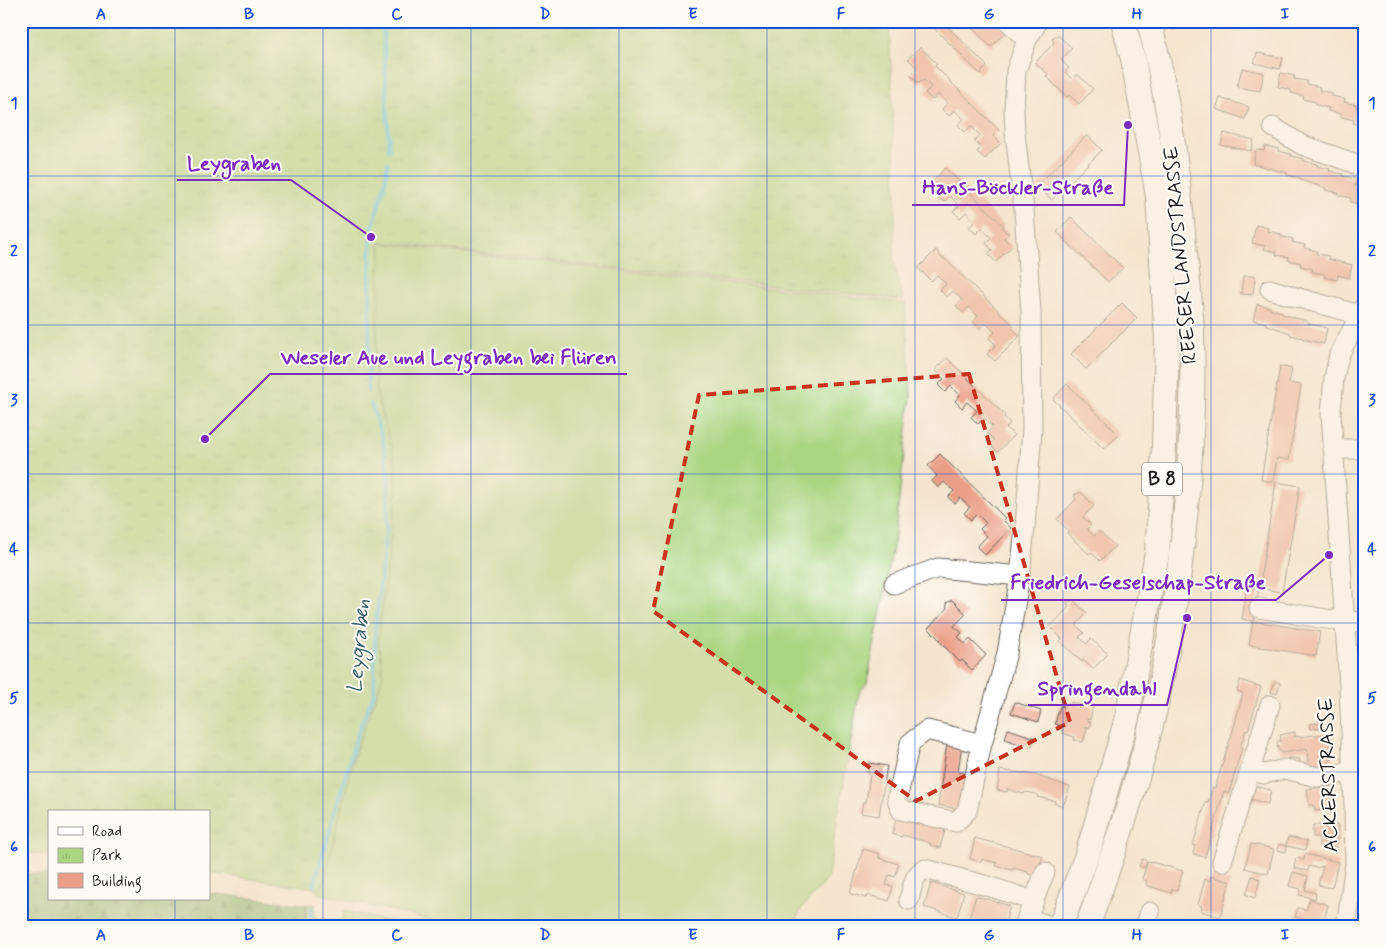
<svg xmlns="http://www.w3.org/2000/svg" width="1386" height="948" viewBox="0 0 1386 948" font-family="Mynerve,sans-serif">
  <defs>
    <pattern id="forest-firs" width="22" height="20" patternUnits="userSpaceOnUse" patternTransform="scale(1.25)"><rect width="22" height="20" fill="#87b770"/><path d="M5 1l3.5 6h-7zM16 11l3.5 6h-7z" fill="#6e945b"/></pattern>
    <pattern id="park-tufts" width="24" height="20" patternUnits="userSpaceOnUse" patternTransform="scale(1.25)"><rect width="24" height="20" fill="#aad682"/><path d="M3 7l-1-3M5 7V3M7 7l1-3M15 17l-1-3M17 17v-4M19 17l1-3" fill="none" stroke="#92b770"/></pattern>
  </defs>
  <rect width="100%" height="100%" fill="#fdfcf7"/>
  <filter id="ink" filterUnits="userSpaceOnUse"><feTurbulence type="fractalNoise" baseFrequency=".02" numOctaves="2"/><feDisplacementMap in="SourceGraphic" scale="10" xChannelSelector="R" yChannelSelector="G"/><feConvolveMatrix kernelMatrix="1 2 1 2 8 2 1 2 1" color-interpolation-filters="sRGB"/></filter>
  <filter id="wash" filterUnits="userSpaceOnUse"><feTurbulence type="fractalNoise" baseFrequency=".0096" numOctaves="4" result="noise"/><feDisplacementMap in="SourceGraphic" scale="20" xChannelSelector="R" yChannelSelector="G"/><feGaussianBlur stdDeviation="1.12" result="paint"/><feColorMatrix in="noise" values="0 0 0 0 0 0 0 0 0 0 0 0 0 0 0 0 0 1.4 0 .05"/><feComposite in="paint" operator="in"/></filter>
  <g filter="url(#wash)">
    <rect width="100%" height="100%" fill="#f5e5ce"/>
    <g fill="#aad682" stroke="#63794f">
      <path d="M379,243l526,60 6,92 -17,147 -27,141 -8,10 -32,187 -26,29 -8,18h-333l-143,-34c16,-68 32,-133 60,-198l-4,-305z"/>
      <path d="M315,904l-1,23h-10l3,-22z"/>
      <path d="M344,911l68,16h-71z"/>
    </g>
    <path fill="url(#forest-firs)" stroke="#526a46" d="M21,872l28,3v24h160v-6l98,12 -3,22h-283z"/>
    <path fill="url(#park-tufts)" stroke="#63794f" d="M21,21h868l7,170 -2,66 3,22 7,21 -523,-58 -6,134 3,24 17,60 2,28 -19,153 5,28 -2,13 -27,73 -32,134 -113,-16v-61h-160v43l-28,-3z"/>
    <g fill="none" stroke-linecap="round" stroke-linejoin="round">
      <g stroke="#5ec6db" stroke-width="4">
        <path d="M383,21l6,129"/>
        <path d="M372,229l13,-46 3,-20"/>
        <path d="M368,391l3,-154"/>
        <path d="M314,885l43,-150 17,-42 1,-64 12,-106 2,-41 -6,-41 -12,-37"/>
        <path d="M310,927l1,-19"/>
      </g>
    </g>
    <g id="blocks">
      <g fill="#eb9e87">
        <path d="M927,21h15l45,45 -7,8z"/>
        <path d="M965,21h31l10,11 -15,15z"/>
        <path d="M1171,21h25v1l-6,1 1,2 -18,5z"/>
        <path d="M1058,35l14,13 -11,12 8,8 -4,4 7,7 5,-5 16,15 -14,15 -10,-9 -2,2 -21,-21 2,-2 -13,-11 19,-20 -2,-5z"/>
        <path d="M920,47l17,17 -2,2 64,64 -6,6 8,7 -16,16 -8,-7 4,-4 -7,-7 6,-6 -9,-9 -6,6 -7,-7 6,-6 -10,-9 -5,6 -7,-7 6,-6 -10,-9 -5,6 -8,-7 6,-6 -7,-7 -6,3 -8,-8 7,-7 -9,-9z"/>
        <path d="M1257,53l26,5 -3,11 -26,-6z"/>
        <path d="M1242,68l22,5 -4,18 -23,-4z"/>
        <path d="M1281,73l14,3 -1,3 13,2v3l13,3 -1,3 13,3v3l13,3 -1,3 13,3 -1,3 9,1v16l-12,-2 1,-3 -13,-3v-3l-13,-3 1,-3 -13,-3v-3l-13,-3 1,-3 -13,-3v-3l-13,-3z"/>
        <path d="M1220,98l29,9 -4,12 -29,-10z"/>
        <path d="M1224,133l30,7 -3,11 -30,-6z"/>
        <path d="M1087,135l15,15 -50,50 -15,-14z"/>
        <path d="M1265,146l14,3 -1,2 13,3v2l13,3v2l13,3v2l13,3 -1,2 14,3 -1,2 14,3 -1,7 10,2 -2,17 -13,-3 1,-4 -13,-3 1,-2 -14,-3 1,-2 -26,-8v-2l-13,-3v-2l-34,-9 3,-14 8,1z"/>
        <path d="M945,168l59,58 -2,2 7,6 -5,4 8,8 -16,16 -8,-8 4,-4 -6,-7 5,-5 -9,-10 -6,6 -7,-7 6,-5 -9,-10 -6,6 -7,-7 6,-5 -9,-10 -6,6 -7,-6 6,-6 -10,-9z"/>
        <path d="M1071,217l52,51 -15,14 -51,-50z"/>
        <path d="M1256,225l13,3 -1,3 13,3 -1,2 13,3 -1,3 13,3 -1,3 13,3 -1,3 13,2 -1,3 24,6 -3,13 -11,-3 -1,5 -13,-3 1,-3 -13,-2 1,-3 -13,-3 1,-3 -13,-3 1,-3 -13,-2 1,-3 -13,-3 1,-3 -13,-3z"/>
        <path d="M936,250l6,8h2l70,68 -2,2 8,8 -25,25 -8,-7 9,-9 -7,-7 6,-6 -10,-9 -5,6 -7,-7 5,-6 -9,-9 -6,6 -7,-7 6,-6 -9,-9 -6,6 -7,-7 6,-6 -9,-9 -6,6 -13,-13z"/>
        <path d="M1243,276h12l-2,19 -12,-1z"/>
        <path d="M1122,303l15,15 -51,51 -15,-15z"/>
        <path d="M1257,304l13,3v2l12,3v2l25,7 -1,2 21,5 -3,16 -21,-5v-1l-13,-3 1,-2 -25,-8v-2l-13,-3z"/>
        <path d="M947,358l58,57 -1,2 6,6 -4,5 8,7 -16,17 -8,-8 4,-4 -7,-7 6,-6 -9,-9 -6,6 -7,-7 6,-6 -10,-9 -5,6 -7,-7 5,-6 -9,-9 -6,6 -7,-7 6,-6 -9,-9z"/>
        <path d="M1280,366l12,3 -3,14 12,2 -12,75 -12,-2 -4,24 -12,-2z"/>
        <path d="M1067,384l52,51 -15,14 -51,-50z"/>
        <path d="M940,454l65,64 -2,2 8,8 -26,27 -8,-8 10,-11 -7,-7 6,-6 -9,-9 -6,6 -7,-7 6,-6 -10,-9 -5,6 -7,-7 6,-6 -10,-9 -6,6 -6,-7 5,-5 -9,-10z"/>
        <path d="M1276,482l24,4 -18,106 -23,-4 -5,33 66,11 -4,24 -67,-11 4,-24 -11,-2 5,-33 12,2z"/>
        <path d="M1081,492l13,14 -11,11 8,8 -4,4 7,7 5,-5 16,15 -15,15 -9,-9 -2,2 -22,-21 2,-2 -12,-12 19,-20 -2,-4z"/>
        <path d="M952,600l14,14 -12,12 8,7 -4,4 7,7 5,-5 16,16 -14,15 -10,-10 -2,2 -21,-21 1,-1 -12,-12 19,-20 -1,-5z"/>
        <path d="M1073,600l14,13 -11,12 8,8 -5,4 8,7 4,-5 17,15 -15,15 -10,-9 -1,2 -22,-21 2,-2 -12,-12 19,-20 -2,-5z"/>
        <path d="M1240,680l21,7 -13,44 -2,-1 -6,18h2l-13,45 -5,-2 -19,66 -12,-3 2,-8 -2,-1 13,-44 2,1 5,-15 2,1 19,-61 9,-34 -6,-2z"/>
        <path d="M1275,681l5,2 -3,11 -6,-2z"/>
        <path d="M1015,702l26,9 -3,11 -27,-9z"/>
        <path d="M1071,702l13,4 1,-2 8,2 -3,14 -3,-1v2l4,1 -2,6 -4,-2 -1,2 3,1 -4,13 -9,-2 1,-3 -13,-4 1,-2 -6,-2 2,-4 -4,-1 5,-18 4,1 1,-4 6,2z"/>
        <path d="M1320,723v5l-10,1 -1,-5z"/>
        <path d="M1008,729l27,9 -4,10 -26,-9z"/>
        <path d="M1295,732v5l31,-3 1,9 4,-1 2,17 -4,1 2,10h-22l-2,-21 -25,4 -2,-3h-2l-1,-9h4l-1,-6z"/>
        <path d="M947,744h15l-4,28 6,1 -5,36 -21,-4z"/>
        <path d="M1288,758l12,1v8l-13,-3z"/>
        <path d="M869,763l18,3 -8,50 -18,-3 2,-11h3l2,-13 2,-14 -2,-1z"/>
        <path d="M1000,770l35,5 35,12 -7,19 -9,-3 1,-2 -18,-4 1,-2 -6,-2 -7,-1 -1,2 -17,-5v3l-10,-2z"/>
        <path d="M1250,785l21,5 -3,14 -22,-6z"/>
        <path d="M1333,786l2,22 -20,3 -1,-6h-5l-2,-16z"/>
        <path d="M897,816l48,14 -5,18 -10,-3v-2l-27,-8 -1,2 -10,-3z"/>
        <path d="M1313,825h25l-1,22h-18v-10h-6z"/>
        <path d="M1288,837l19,4 -2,9 -18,-4 -1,6 -8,-2 1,-6 7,2z"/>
        <path d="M975,838l68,18 -7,20 -8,-2v-2l-15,-4 -1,2 -16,-4 1,-3 -15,-4 -1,3 -11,-3z"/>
        <path d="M1251,844l23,5 -6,25 -23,-6z"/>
        <path d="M863,849l17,5 -1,4 20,6 -4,13 -6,-2 -3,10 7,1 -4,15 -21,-6 -1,3 -17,-4z"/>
        <path d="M1305,854l33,8 -6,26 -14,-3 5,-19 -7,2 -7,-2 -1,5 -14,-3 2,-10 8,2z"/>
        <path d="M1142,859l5,2 -3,7 -5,-2z"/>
        <path d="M1148,861l35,10 -6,19 -5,-1 -1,4 -25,-8 1,-4 -5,-2z"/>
        <path d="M1293,872l15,4 -3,14 11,3 -1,6 -16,-4 2,-6 -12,-3z"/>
        <path d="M1211,876l19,6 -10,35 -19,-6 1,-5 -4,-1 7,-26 5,2z"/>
        <path d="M1252,876l8,3 -5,19 -9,-3z"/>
        <path d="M931,883l33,10 -7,24 -33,-10z"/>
        <path d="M976,896l34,10 -6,21h-9l-26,-8z"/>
        <path d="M1310,899l18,6 -6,22h-21l2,-8 -8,-2 3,-9 8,2z"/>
        <path d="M1198,921l19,5v1h-26l1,-3 5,1z"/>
      </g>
    </g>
  </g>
  <g filter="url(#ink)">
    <use href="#blocks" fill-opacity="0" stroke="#68625a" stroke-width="1"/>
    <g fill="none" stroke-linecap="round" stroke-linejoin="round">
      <defs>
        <g id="minor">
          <path d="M1008,21l19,19"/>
          <path d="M1273,127l29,18 49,17 14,7"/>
          <path d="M1270,289c29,10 60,17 89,26"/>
          <path d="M1333,449h32"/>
          <path d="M894,584l44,-16 82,8"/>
          <path d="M1259,608l86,14 20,-1"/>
          <path d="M982,744l-55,-14 -17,13 -13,56 4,11 55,12 11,-11 15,-67 25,-91 13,-77 5,-49 7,-98 -1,-117 -7,-102 -9,-77 -1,-22 2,-40 11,-31 11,-19"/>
          <path d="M1251,771l13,3 21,-5 32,8 35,-5"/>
          <path d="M1222,862l48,-157"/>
          <path d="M909,900c3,-11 4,-26 16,-31l66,18 43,14"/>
          <path d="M1027,918l18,-46"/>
          <path d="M1024,927l3,-9 26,9"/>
          <path d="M1145,927l5,-15"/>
          <path d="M1346,927l9,-64 -1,-57 -5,-120 -18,-273 3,-35 5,-23 26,-50"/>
        </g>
        <g id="major">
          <path d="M1060,927l28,-75 39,-134 30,-165 7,-106 3,-106 -9,-145 -25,-137 -10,-38"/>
          <path d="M1087,927c33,-90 63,-181 80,-276 18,-104 28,-212 25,-318 -1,-29 -5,-59 -8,-88 -6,-75 -16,-150 -35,-224"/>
        </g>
      </defs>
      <use href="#minor" stroke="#68625a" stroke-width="21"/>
      <use href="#major" stroke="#68625a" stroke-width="26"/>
      <use href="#minor" stroke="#fff" stroke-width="19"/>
      <use href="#major" stroke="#fff" stroke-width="24"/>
    </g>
  </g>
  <path d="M0 0H1386V948H0ZM969,374l101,348 -154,79 -263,-190 46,-216z" fill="#f5e5ce" fill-opacity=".55" fill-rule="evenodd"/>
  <path fill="none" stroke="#c8321e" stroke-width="4" stroke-dasharray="10 6" stroke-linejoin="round" d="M969,374l101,348 -154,79 -263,-190 46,-216z"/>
  <path fill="none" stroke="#1d4ed8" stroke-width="1" stroke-opacity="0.55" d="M175,21v791M323,21v906M471,21v906M619,21v906M767,21v906M915,21v906M1063,21v906M1211,21v906M21,176h1344M21,325h1344M21,474h1344M21,623h1344M21,772h1344M175,899v28"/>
  <g text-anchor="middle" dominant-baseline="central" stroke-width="4" stroke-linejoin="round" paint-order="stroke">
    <rect fill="#fdfcf7" stroke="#605f5e" stroke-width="1" x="1142" y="462.5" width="40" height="33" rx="4"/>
    <g font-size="19" font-weight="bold" fill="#1c1c1c">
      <text x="1162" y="479">B 8</text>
    </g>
    <g font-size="20" fill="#1c1c1c" stroke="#fdfcf7">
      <text transform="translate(1181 255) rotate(-95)">REESER LANDSTRASSE</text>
      <text transform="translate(1329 775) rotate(-92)">ACKERSTRASSE</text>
    </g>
    <g font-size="21" font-style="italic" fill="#366068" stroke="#fdfcf7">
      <text transform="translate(359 646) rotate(-85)">Leygraben</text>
    </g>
  </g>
  <path fill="none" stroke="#7b2cbf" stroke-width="2" d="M371 237L291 180H177M1128 125L1124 205H912M205 439L270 374H627M1329 555L1276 600H1001M1187 618L1167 705H1028"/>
  <g fill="#7b2cbf" stroke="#fdfcf7" stroke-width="2">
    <circle cx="371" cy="237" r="5"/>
    <circle cx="1128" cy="125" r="5"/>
    <circle cx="205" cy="439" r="5"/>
    <circle cx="1329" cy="555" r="5"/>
    <circle cx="1187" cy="618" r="5"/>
  </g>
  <g font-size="21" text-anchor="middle" font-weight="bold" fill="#7b2cbf" stroke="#fdfcf7" stroke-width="4" stroke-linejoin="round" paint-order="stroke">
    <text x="234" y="170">Leygraben</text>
    <text x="1018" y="194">Hans-Böckler-Straße</text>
    <text x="449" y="364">Weseler Aue und Leygraben bei Flüren</text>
    <text x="1138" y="589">Friedrich-Geselschap-Straße</text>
    <text x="1097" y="695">Springendahl</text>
  </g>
  <rect width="1386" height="948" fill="none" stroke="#fdfcf7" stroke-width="55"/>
  <rect x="48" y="810" width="162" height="90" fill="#fdfcf7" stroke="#a3a29f"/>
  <rect x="58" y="827" width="25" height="8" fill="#ffffff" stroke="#a3a29f"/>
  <text x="92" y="836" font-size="15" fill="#1c1c1c">Road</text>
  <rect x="58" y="848" width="25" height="15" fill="url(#park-tufts)" stroke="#a3a29f"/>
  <text x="92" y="860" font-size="15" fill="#1c1c1c">Park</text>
  <rect x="58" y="873" width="25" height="15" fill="#eb9e87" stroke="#a3a29f"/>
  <text x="92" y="886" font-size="15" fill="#1c1c1c">Building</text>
  <rect x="28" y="28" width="1330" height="892" fill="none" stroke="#1d4ed8" stroke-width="2"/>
  <g font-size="16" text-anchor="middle" font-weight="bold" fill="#1d4ed8">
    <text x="101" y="19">A</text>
    <text x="249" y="19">B</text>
    <text x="397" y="19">C</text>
    <text x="545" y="19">D</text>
    <text x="693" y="19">E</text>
    <text x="841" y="19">F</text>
    <text x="989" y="19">G</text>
    <text x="1137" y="19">H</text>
    <text x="1285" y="19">I</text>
    <text x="14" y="108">1</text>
    <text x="1372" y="108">1</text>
    <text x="14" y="256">2</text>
    <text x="1372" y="256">2</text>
    <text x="14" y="405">3</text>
    <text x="1372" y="405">3</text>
    <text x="14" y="554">4</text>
    <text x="1372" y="554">4</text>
    <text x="14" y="703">5</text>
    <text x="1372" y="703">5</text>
    <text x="14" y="852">6</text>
    <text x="1372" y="852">6</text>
    <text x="101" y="940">A</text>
    <text x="249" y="940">B</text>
    <text x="397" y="940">C</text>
    <text x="545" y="940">D</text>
    <text x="693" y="940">E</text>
    <text x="841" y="940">F</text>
    <text x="989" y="940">G</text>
    <text x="1137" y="940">H</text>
    <text x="1285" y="940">I</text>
  </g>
</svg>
